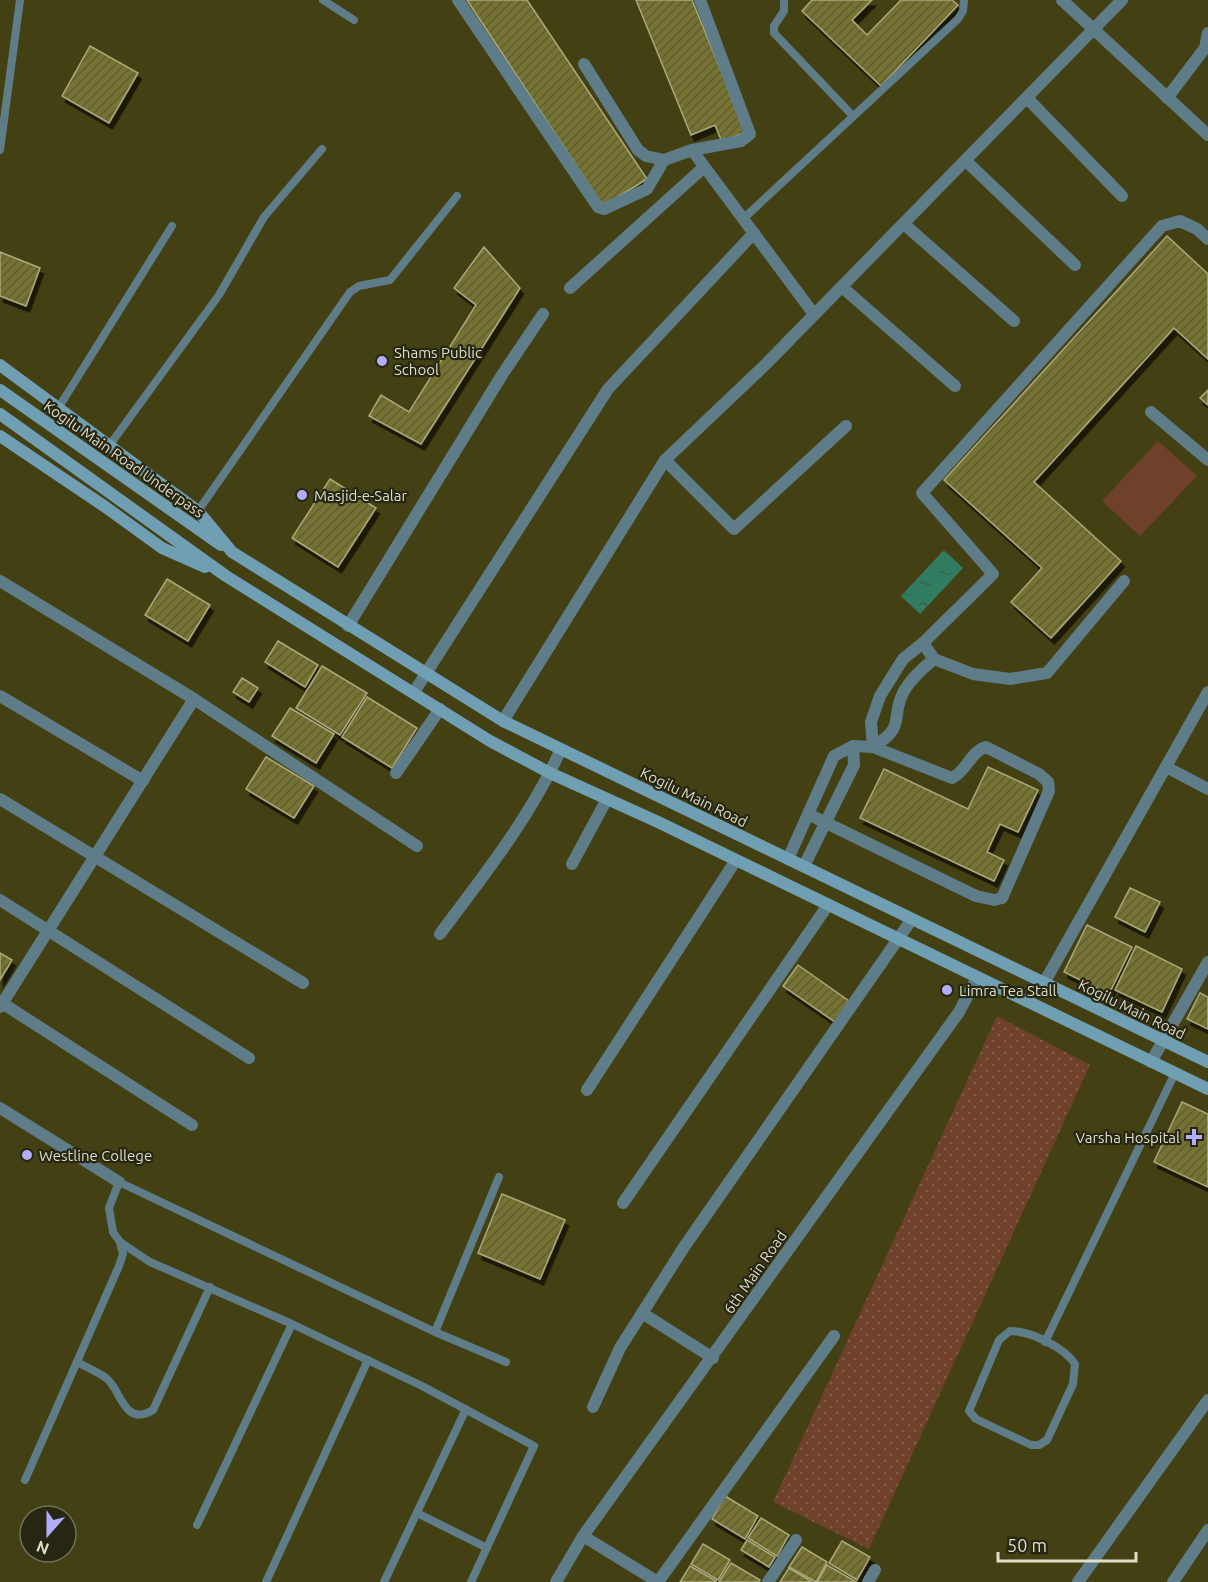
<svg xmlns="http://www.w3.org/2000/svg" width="1208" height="1582" viewBox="0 0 1208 1582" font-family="Ubuntu,sans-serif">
  <defs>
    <pattern id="grass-dots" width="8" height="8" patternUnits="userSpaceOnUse" patternTransform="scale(1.5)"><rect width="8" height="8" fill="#6f412a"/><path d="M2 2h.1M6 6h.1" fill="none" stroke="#835c47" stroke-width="1.8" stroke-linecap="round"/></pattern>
    <pattern id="water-ripples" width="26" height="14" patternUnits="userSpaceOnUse" patternTransform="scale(1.5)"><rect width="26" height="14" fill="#327c61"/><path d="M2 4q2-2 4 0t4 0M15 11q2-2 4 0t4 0" fill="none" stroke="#3a6250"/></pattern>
    <pattern id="building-hatch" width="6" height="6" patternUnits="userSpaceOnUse" patternTransform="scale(1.5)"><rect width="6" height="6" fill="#757232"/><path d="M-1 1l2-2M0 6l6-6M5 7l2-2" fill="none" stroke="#5e5d36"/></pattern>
    <filter id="shadow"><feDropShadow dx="3.5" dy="6" stdDeviation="0" flood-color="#0009"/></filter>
  </defs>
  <rect width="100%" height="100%" fill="#434013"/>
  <path fill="url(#grass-dots)" d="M997,1016l93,49 -221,484 -96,-47z"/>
  <path fill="#6f412a" d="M1158,441l39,35 -57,60 -38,-35z"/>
  <path fill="url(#water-ripples)" d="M944,550l19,18 -43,46 -19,-18z"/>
  <g fill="url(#building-hatch)" stroke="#aba97b" stroke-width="1.5" filter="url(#shadow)">
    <path d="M467,0h60l120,179 -44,27z"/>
    <path d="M636,0h56l54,132 -24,10 -7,-17 -24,10z"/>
    <path d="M812,0h60l-20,20 15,15 34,-35h51l6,5 -77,81 -79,-75z"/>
    <path d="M90,46l48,27 -29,50 -47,-27z"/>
    <path d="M1167,236l41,38v85l-34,-31 -140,154 87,79 -70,77 -40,-36 31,-34 -98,-88z"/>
    <path d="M484,247l36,41 -99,156 -52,-28 12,-21 28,17 67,-107 -22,-17z"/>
    <path d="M0,252l40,16 -14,38 -26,-10z"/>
    <path d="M1208,390v15l-8,-7z"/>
    <path d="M330,479l46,29 -38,59 -46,-29z"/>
    <path d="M167,579l43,26 -22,36 -43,-26z"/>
    <path d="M278,641l40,24 -13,22 -40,-25z"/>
    <path d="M322,666l45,27 -27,42 -44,-27z"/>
    <path d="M242,678l16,10 -9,14 -16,-10z"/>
    <path d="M367,697l50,31 -25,40 -50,-31z"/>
    <path d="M290,708l44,26 -18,29 -44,-27z"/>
    <path d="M266,757l48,29 -20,32 -48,-29z"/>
    <path d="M988,767l50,23 -20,42 -18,-8 -13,28 17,8 -10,21 -134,-63 24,-49 84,40z"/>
    <path d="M1130,888l30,14 -15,30 -30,-15z"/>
    <path d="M1087,925l45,22 -23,47 -45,-22z"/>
    <path d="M1136,946l46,23 -20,43 -47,-22z"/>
    <path d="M0,953l12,7 -12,20z"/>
    <path d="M798,965l51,36 -14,21 -52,-36z"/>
    <path d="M1200,993l8,4v32l-21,-10z"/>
    <path d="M1182,1102l26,12v73l-54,-25z"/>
    <path d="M502,1194l63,26 -25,59 -62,-26z"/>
    <path d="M725,1496l33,20 -13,23 -33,-20z"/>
    <path d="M761,1518l28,17 -12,21 -29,-18z"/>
    <path d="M747,1540l28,17 -6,10 -28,-17z"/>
    <path d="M842,1541l28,16 -13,23 -28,-17z"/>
    <path d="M703,1544l27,16 -12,20 -27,-16z"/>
    <path d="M802,1547l25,15 -11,20 -27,-15z"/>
    <path d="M731,1563l29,17 -1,2h-40z"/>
    <path d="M827,1565l29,17h-39z"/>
    <path d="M690,1566l26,15v1h-36z"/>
    <path d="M789,1568l23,14h-32z"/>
  </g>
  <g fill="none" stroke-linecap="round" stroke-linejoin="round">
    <g stroke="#5f7c89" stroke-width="8">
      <path d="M323,0l31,20"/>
      <path d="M784,0v11l-10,15v7l79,83"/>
      <path d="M0,150l20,-150"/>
      <path d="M743,219l215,-200 5,-8 1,-11"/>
      <path d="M59,407l113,-181"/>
      <path d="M109,446l110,-151 45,-78 58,-68"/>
      <path d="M198,511l152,-219 9,-6 31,-6 67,-84"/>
      <path d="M1010,1331c20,0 54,16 65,33l-2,20 -26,56 -8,5h-8l-55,-26 -7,-8 30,-71z"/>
      <path d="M435,1332l64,-155"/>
      <path d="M1045,1342l130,-269"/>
      <path d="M77,1362c9,5 21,10 29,16 15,10 17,50 47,32l57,-123"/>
      <path d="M25,1480l94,-214 4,-12 -3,-12"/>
      <path d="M417,1513l70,35"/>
      <path d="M197,1525l95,-201"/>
      <path d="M266,1582l102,-222"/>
      <path d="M384,1582l82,-173"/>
      <path d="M471,1582l63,-136 -112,-60 -130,-62 -142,-62 -30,-20 -7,-10 -4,-24 10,-26 316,150 71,30"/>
    </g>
    <g stroke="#5f7c89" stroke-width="12">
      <path d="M458,0l140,207 6,2 43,-20 17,-29 28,-10 49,-9 9,-7 -50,-134"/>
      <path d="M1062,0l146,135"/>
      <path d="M584,64l54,86 8,6 18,4"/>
      <path d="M1027,98l95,98"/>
      <path d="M1167,98l38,-50 3,-15"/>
      <path d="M692,150l121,163"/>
      <path d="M966,161l109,104"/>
      <path d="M904,224l110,97"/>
      <path d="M842,287l113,99"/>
      <path d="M570,288l133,-120"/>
      <path d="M1151,412l57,48"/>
      <path d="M665,460l69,69 112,-103"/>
      <path d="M0,581l194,118 223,147"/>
      <path d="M348,626l154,-251 41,-61"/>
      <path d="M923,643l11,16 39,15 37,5 37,-6 77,-92"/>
      <path d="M934,659c-10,8 -23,20 -30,32 -15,28 4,34 -31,56l-2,-25 9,-26 23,-37 20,-16 70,-69 -71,-81 240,-267 18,-5 17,8 11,10"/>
      <path d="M414,692l194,-303 146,-156"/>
      <path d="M0,696l143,85"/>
      <path d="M503,721l162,-261 102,-97 355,-363"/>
      <path d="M1166,767l42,22"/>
      <path d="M396,773l44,-64"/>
      <path d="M0,799l303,184"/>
      <path d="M788,859l46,-103 19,-10 20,1 79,31c15,-7 18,-26 34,-31l53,27 9,8 1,9 -47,107 -8,2 -18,-4 -168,-82"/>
      <path d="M572,864l35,-65"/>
      <path d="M804,866l50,-101 -1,-19"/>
      <path d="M0,900l249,158"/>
      <path d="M440,934c43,-58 90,-116 120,-183"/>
      <path d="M1044,983l164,-291"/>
      <path d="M2,1003l190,122"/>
      <path d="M0,1007l194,-308"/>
      <path d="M1151,1062l57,-100"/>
      <path d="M587,1090l149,-230"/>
      <path d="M0,1108l119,74"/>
      <path d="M623,1203l205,-298"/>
      <path d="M642,1313l71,45"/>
      <path d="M593,1407l27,-59 64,-101 228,-328"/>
      <path d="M583,1536l75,46"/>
      <path d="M556,1582l27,-46 376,-524 18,-34"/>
      <path d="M658,1582l176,-246"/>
      <path d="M768,1582l28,-42"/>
      <path d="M868,1582l7,-12"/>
      <path d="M1078,1582l130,-182"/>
      <path d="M1173,1582l35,-52"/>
    </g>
    <g stroke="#709eb2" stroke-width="12">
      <path d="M0,365l198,146 34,41 271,169 705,341"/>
      <path d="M0,390l221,155"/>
      <path d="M0,414l226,162 264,165 60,32 108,49 550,267"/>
      <path d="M0,436l104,70 58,42 43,19"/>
    </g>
  </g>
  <g fill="#b1adfa" stroke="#272613" stroke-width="2">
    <circle cx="382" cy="361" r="6"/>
    <circle cx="302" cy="495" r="6"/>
    <circle cx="947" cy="990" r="6"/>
    <path d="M1191 1128h6v6h6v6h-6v6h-6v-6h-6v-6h6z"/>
    <circle cx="27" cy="1155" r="6"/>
  </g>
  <g text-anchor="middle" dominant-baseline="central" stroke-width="4.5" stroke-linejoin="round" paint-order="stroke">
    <g font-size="15" fill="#dfdfc7" stroke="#272613" text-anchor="start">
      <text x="394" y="352">Shams Public<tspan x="394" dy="17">School</tspan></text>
      <text x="314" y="495">Masjid-e-Salar</text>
      <text x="959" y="990">Limra Tea Stall</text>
      <text x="1180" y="1137" text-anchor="end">Varsha Hospital</text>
      <text x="39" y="1155">Westline College</text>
    </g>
    <g font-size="15" fill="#dfdfc7" stroke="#272613">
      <text transform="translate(124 459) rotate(35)">Kogilu Main Road Underpass</text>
      <text transform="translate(694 797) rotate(26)">Kogilu Main Road</text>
      <text transform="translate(1132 1009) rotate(26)">Kogilu Main Road</text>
      <text transform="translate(755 1272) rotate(-55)">6th Main Road</text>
    </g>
  </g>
  <g transform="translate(48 1534) rotate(201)"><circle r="28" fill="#272613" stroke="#71705b" stroke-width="1.5"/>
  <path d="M0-4.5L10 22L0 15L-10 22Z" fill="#b1adfa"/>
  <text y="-9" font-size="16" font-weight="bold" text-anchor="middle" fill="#dfdfc7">N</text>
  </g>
  <path d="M998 1552v9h138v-9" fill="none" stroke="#dfdfc7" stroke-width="3"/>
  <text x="1007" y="1552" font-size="18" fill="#dfdfc7" stroke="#272613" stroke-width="4.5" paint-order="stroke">50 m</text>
</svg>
